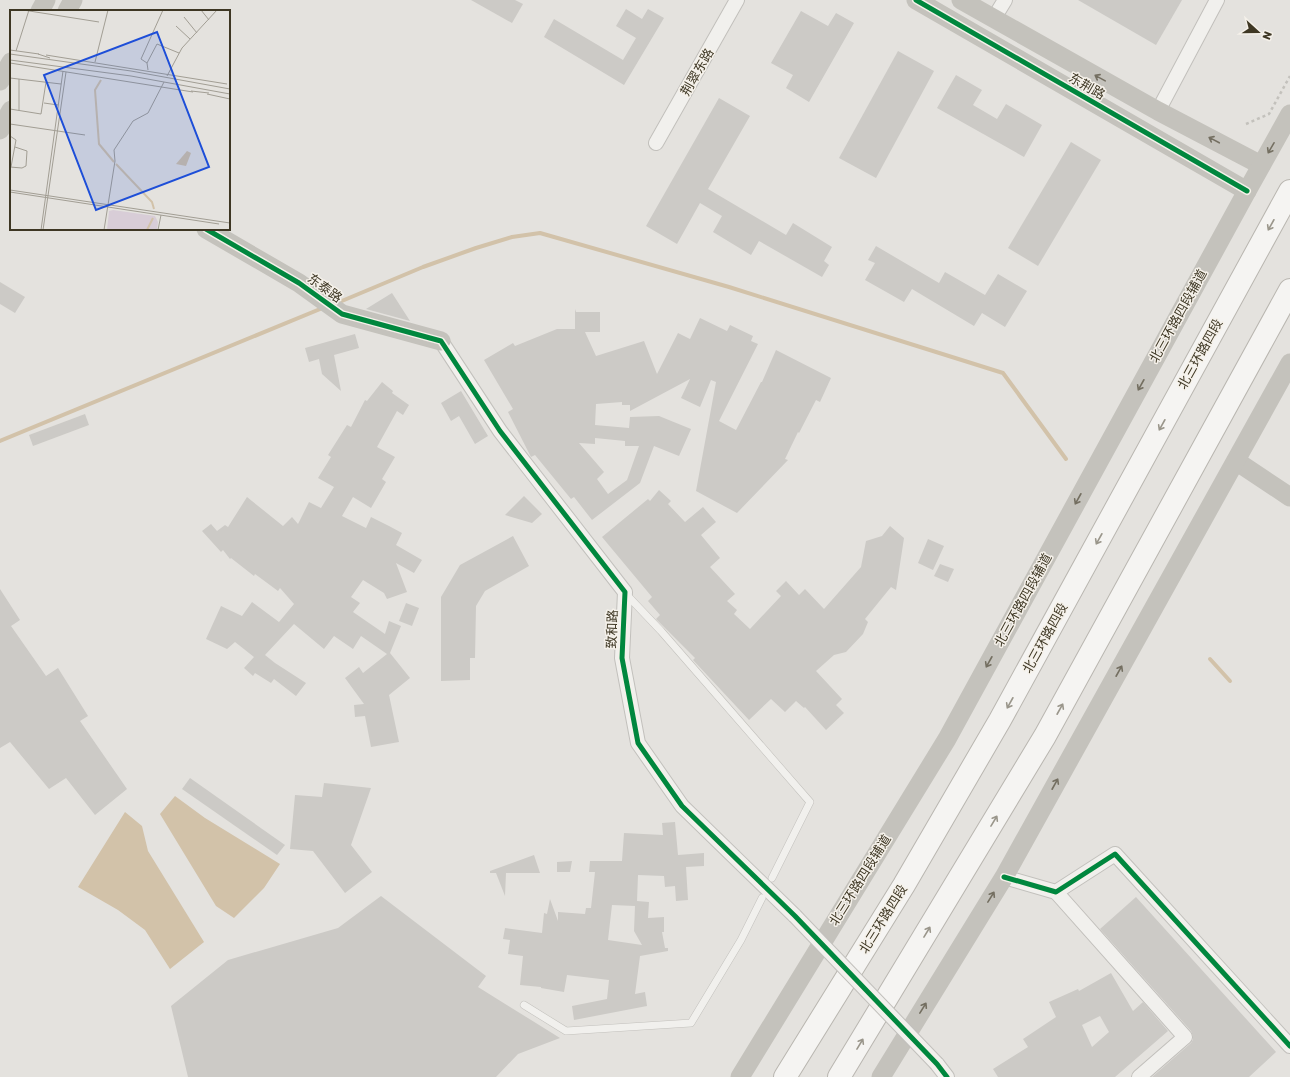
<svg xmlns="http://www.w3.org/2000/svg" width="1290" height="1077" viewBox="0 0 1290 1077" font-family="Rubik,'Noto Sans SC',sans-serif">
  <rect width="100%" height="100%" fill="#e4e2de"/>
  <g fill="#d2c2a9">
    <path d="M175,796l30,22 75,46 -16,24 -30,30 -18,-12 -56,-92z"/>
    <path d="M125,812l17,14 6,25 56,91 -34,27 -25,-39 -27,-20 -40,-23z"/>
  </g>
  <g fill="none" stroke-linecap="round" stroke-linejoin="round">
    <g stroke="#d2c2a9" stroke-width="4">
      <path d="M337,303l86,-36 53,-19 36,-11 28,-4 189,54 274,86 63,86"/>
      <path d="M0,441l325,-134"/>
      <path d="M1210,659l20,22"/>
    </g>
  </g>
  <g fill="#cccac6" fill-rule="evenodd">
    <path d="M471,0h44l8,4 -11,19z"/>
    <path d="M1078,0h104l-26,45z"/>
    <path d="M626,9l16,10 6,-10 16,9 -40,67 -80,-48 10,-18 69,41 13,-22 -20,-12z"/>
    <path d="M801,11l27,15 8,-13 18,10 -45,79 -23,-14 7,-13 -22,-12z"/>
    <path d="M898,51l36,20 -58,107 -37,-20z"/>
    <path d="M956,75l26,15 -9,15 24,14 9,-15 36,21 -18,32 -87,-49z"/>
    <path d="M719,98l31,18 -42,73 78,46 7,-12 39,24 -8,14 5,4 -7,12 -63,-36 -8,14 -38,-23 9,-16 -22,-13 -23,41 -31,-18z"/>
    <path d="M1071,142l30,18 -63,106 -30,-18z"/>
    <path d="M876,246l63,37 6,-11 40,23 13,-21 29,17 -22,36 -23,-14 -8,13 -62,-37 -8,13 -39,-22 10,-17 -7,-3z"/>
    <path d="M0,282l25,15 -10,16 -15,-9z"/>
    <path d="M392,293l18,28 -44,-12z"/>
    <path d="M575,309l1,3h24v20h-15l11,24 48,-15 13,33 21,-41 12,6 10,-21 27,13 3,-6 23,11 -2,5 7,3 -39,77 17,9 25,-48h1l14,-32 55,28 -11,24 -4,-2 -17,33 -1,-1 -13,27 3,1 -51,53 -41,-22 20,-109 -5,-2 -11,27 -19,-9 9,-19 -60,32v-6h-8v-3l-26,2 -1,21 34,3 1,-11 29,-1 32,13 -12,27 -25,-10 -14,37 -48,37 -18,-23 -3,2 -36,-44 -4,2 -23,-45 5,-3 -29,-49 29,-17 2,3 42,-17h18zM595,438l30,3v5h14l-12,34 -19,14 -11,-15 7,-7 -25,-29 16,1z"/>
    <path d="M355,334l4,14 -25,7 7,36 -19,-17 -3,-15 -10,3 -4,-14z"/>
    <path d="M382,382l11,9 -1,2 17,12 -6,10 -6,-4 -20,36 18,10 -13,22 4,3 -15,26 -18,-11 -11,19 24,12 5,-11 18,9 13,7 -6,12 26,15 -8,13 -18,-10 11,29 -20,7 -3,-6 -21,-13 -12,17 9,6 -7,9 32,22 4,-13 12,5 -11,27 20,25 -21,17 10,47 -28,5 -6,-31 -10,1 -1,-12 10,-1 -19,-26 14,-11 4,6 24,-19 -26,-18 -8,13 -19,-13 -10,13 -30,-25 -29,31 10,8 31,20 -10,13 -22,-17 -3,4 -16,-10 -2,3 -9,-8 10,-11 -19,-15 -8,7 -21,-10 15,-33 21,10 10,-14 27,20 15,-18 -14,-16 -2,3 -23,-17 -1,2 -23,-18 -1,1 -7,-9 -2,2 -19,-21 9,-7 6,7 8,-6 3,2 19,-30 36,29 9,-9 6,7 11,-22 12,6 13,-21 -16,-9 13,-21 -3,-2 19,-30 4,2 14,-27 2,1z"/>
    <path d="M461,391l27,45 -13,8 -16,-28 -8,5 -10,-18z"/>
    <path d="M85,414l4,11 -56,21 -4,-11z"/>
    <path d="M659,490l12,11 -3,3 17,18 18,-15 13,15 -15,13 19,23 -10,9 25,27 -8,7 10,9 -3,4 16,15 31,-33 -5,-5 10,-10 13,14 6,-6 19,20 37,-42 5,-26 16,-5 8,-10 14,12 -8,52 -5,-3 -26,32 3,3 -5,12 -17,18 -12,3 -18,16 26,28 -6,6 8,8 -18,17 -21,-23 -1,1 -8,-7 -11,11 -14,-13 -22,21 -56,-60 2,-2 -39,-39 4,-4 -12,-14 4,-4 -50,-60 46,-38 2,2z"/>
    <path d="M524,496l18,18 -10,9 -27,-8z"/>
    <path d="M513,536l16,30 -44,25 -9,15 -1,52h-5v22l-29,1v-84l19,-32z"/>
    <path d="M928,539l16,7 -11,24 -15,-7z"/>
    <path d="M940,564l14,5 -6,13 -14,-6z"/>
    <path d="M0,589l20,31 -9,6 35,50 12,-8 30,48 -8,5 47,68 -32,26 -29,-37 -17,11 -39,-47 -10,6z"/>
    <path d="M406,603l13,5 -7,18 -13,-5z"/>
    <path d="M190,778l95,67 -8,10 -95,-66z"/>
    <path d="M324,783l47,5 -20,57 21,27 -27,21 -32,-42 -23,-2 5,-54 27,2z"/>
    <path d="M675,822l3,33 26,-2v13l-18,1 2,33 -12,1 -1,-15 -10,1 -1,-11 -26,-1 -1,26 12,1 -1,16 16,-1v15h-2l3,16h3v3l-28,5 -5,38 10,-2 2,14 -73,14 -2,-14 35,-7 2,-19 -42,-5 -3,17 -23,-4v-1l-21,-2 3,-29 -15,-2 2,-14 -7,-1 2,-11 37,5 2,-20 3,1 3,-15 8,22v-9l27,2 1,-6h5l4,-36h-6l1,-11h32l2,-28 39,2 -1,-12zM612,905l23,1 -1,25 8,14 -34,-5z"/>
    <path d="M534,855l6,18h-34l-1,23 -9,-23h-6v-2z"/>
    <path d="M572,861l-2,11h-13v-10z"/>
    <path d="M381,896l105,80 -8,11 82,51 -42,16 -22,23h-308l-17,-71 57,-46 110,-32z"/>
    <path d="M1136,897l140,155 -27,25h-97l39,-34 2,-3v-4l-2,-5 -91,-102z"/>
    <path d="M1111,973l22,38 10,-9 25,29 -53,46h-117l-5,-8 35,-22 -5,-8 33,-22 -7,-15 29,-13 1,2zM1100,1016l9,16 -17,15 -10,-22z"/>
  </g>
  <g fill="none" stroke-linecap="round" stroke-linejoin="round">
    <defs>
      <g id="lane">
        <path d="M625,593l36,38 149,171 -38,76"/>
        <path d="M524,1005l42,26 125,-8 50,-83 21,-42"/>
      </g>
      <g id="street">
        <path d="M994,18l11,-18"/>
        <path d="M1158,111l59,-111"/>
        <path d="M656,143l81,-143"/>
        <path d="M441,341l59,90 125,161 -3,66 16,85 44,63 113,110"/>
        <path d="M1004,877l52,15 59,-38 175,192"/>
        <path d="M1056,892l129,145 -46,40"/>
        <path d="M937,1064l10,13"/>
      </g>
      <g id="highway">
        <path d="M785,1077l119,-192 96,-165 290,-529"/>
        <path d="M839,1077l206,-341 245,-446"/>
      </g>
    </defs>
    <use href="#lane" stroke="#c2c0bc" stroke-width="8"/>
    <use href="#street" stroke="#c2c0bc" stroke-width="16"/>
    <use href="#highway" stroke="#b9b6b0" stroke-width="24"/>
    <path stroke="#c3c1bc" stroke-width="2.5" stroke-dasharray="3 3" stroke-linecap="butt" d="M1246,124l23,-10 21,-38"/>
    <use href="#lane" stroke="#f1f0ed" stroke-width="7"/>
    <use href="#street" stroke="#f1f0ed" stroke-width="14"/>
    <g stroke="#c4c2bc" stroke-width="19">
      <path d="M916,0l331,191"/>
      <path d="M961,0l197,111 103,54"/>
      <path d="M40,11l6,-11"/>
      <path d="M67,11l6,-11"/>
      <path d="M0,81l11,-19"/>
      <path d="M0,130l11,-20"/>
      <path d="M206,229l93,54 43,31 99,27"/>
      <path d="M1236,461l54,36"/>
      <path d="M740,1077l207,-338 300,-548 43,-77"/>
      <path d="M881,1077l123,-200 286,-514"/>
    </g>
    <use href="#highway" stroke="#f5f4f2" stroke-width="22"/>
    <defs>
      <path id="street-bridge" d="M795,916l142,148"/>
    </defs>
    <use href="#street-bridge" stroke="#c2c0bc" stroke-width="16" stroke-linecap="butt"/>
    <use href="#street-bridge" stroke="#f1f0ed" stroke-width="14"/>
    <defs>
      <g id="cycleway">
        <path d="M916,0l331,191"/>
        <path d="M206,229l93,54 43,31 99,27 59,90 125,161 -3,66 16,85 44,63 113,110 142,148 10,13"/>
        <path d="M1004,877l52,15 59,-38 175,192"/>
      </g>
    </defs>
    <use href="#cycleway" stroke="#f5f1ea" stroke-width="8"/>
    <use href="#cycleway" stroke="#00873e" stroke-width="5"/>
  </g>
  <defs><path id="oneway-shaft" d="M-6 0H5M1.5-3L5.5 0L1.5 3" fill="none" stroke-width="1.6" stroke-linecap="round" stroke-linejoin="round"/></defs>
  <g stroke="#746f61">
    <use href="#oneway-shaft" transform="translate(1100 78) rotate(-151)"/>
    <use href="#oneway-shaft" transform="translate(1214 140) rotate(-152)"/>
    <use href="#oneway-shaft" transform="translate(1271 148) rotate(120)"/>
    <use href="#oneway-shaft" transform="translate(1141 385) rotate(119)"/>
    <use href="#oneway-shaft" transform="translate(1078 499) rotate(119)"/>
    <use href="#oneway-shaft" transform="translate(989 662) rotate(119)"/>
    <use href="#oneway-shaft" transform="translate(1119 671) rotate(-61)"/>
    <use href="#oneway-shaft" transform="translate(1055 784) rotate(-61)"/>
    <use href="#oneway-shaft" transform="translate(991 897) rotate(-58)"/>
    <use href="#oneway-shaft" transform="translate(923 1008) rotate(-58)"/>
  </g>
  <g stroke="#9a968b">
    <use href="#oneway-shaft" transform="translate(1271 225) rotate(119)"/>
    <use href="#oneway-shaft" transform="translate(1162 425) rotate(119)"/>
    <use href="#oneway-shaft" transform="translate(1099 539) rotate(119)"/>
    <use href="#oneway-shaft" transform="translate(1010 703) rotate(119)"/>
    <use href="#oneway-shaft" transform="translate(1060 709) rotate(-61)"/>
    <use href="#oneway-shaft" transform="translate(994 821) rotate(-59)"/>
    <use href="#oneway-shaft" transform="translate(927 932) rotate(-59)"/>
    <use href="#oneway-shaft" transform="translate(860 1044) rotate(-59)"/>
  </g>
  <g text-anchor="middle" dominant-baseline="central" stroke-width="3" stroke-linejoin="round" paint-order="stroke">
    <g font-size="13" fill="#3e3724" stroke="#f5f1ea">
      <text transform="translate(697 72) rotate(-60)">荆翠东路</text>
      <text transform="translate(1087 86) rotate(30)">东荆路</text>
      <text transform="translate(325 288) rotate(36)">东泰路</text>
      <text transform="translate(1178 316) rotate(-61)">北三环路四段辅道</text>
      <text transform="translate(1200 354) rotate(-61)">北三环路四段</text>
      <text transform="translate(1023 600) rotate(-61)">北三环路四段辅道</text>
      <text transform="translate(612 629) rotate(-88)">致和路</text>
      <text transform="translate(1045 638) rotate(-61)">北三环路四段</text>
      <text transform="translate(860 880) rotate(-58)">北三环路四段辅道</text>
      <text transform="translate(883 919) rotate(-58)">北三环路四段</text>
    </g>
  </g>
  <g transform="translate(10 10)">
    <rect width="220" height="220" fill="#e4e2de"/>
    <path d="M103,200l42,6 3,6 -1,8h-50l2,-19z" fill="#d8cdd7"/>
    <path d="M177,141l4,2 -5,13 -10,-2z" fill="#d2c2a9"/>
    <path fill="none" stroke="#d2c2a9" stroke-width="2" d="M91,70l-6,10 4,54 15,18M106,154l36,38 2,7M137,220l6,-12"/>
    <path fill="none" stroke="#a29e94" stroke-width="1" d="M13,0l76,12M191,0l8,10M174,7l13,16M166,16l14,13M0,40l29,4M6,41l13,-41M0,44l121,17 99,18M28,44l12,4M36,45l181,29M0,50l121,16 99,18M85,52l13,-52M0,53l183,29M137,53l10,-19 22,9M138,60l-1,-7 -6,-4 22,-49M157,66l15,-28 35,-38M0,68l51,6M9,69v32M181,81l18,2M197,84l23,5M34,93l14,2M0,99l31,5 5,-32M0,114l75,11M0,126l6,4 -5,27M0,157l12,1 4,-2 1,-15 -12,-4M0,180l220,33M0,182l209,32M31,220l22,-159M33,220l23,-158M94,220l11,-69 -1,-11 19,-29 15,-8 16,-31M148,220l3,-15"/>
    <path fill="#1d4ed8" fill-opacity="0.15" stroke="#1d4ed8" stroke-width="2" d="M147,22l52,135 -113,43 -52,-135z"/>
    <rect width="220" height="220" fill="none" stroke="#3e3724" stroke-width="2"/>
  </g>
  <g transform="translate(1258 32) rotate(111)" stroke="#f5f1ea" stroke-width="3" paint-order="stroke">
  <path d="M0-3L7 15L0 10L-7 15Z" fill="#3e3724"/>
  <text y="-6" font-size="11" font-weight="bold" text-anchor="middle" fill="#3e3724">N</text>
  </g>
</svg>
